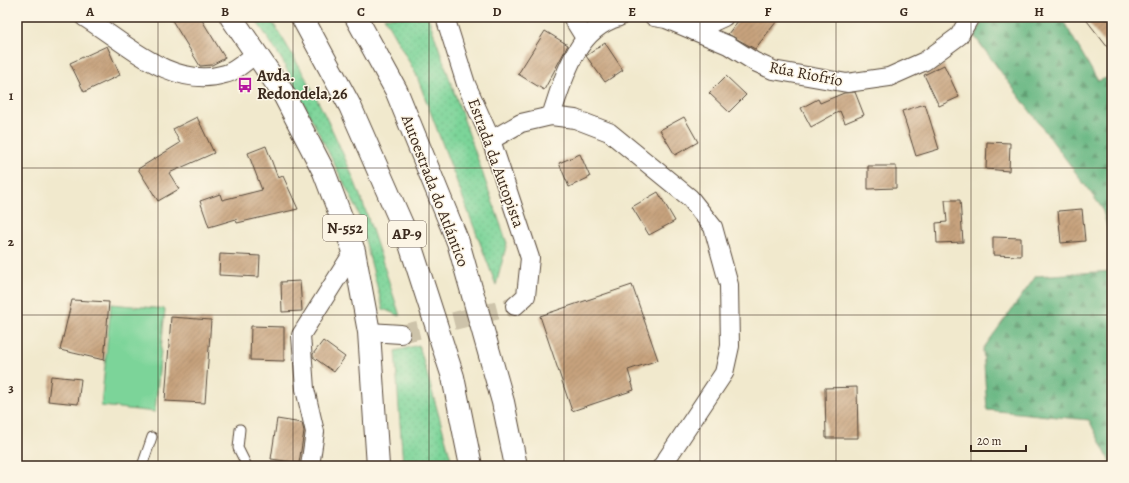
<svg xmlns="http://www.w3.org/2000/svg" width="1129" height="483" viewBox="0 0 1129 483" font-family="Alegreya,serif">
  <defs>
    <pattern id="grass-dots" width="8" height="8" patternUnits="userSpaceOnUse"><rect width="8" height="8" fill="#7cd499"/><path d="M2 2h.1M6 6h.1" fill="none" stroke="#6cb683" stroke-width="1.8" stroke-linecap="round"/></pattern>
    <pattern id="forest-firs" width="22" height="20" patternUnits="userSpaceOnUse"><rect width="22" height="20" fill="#65b681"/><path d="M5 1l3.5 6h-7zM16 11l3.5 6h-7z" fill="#549469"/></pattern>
    <pattern id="building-hatch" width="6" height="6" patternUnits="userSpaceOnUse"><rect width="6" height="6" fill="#c7a37e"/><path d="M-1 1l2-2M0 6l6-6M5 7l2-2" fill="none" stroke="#a38567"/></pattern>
  </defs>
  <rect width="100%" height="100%" fill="#fcf5e5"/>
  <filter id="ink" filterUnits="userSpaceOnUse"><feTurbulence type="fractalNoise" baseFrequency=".025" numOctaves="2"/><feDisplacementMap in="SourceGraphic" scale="8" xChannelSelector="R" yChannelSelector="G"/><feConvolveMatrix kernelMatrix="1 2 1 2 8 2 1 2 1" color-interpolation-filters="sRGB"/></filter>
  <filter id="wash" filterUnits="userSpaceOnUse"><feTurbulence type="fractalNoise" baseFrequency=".012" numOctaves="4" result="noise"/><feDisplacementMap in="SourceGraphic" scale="16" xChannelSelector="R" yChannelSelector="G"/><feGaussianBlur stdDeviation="0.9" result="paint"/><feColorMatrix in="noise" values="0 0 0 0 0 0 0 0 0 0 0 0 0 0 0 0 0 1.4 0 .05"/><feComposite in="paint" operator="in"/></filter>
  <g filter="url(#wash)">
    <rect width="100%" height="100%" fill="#f1e9cd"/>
    <g fill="url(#grass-dots)" stroke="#5c7f5c">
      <path d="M254,17h15c38,58 74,129 97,195 12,35 23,70 34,104l-17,-7 -26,-100 -75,-149z"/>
      <path d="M384,17h44l79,226 -11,42 -80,-211z"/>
      <path d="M419,345l34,121h-50l-8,-115z"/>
    </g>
    <g fill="url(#forest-firs)" stroke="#507050">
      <path d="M984,17h77l37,64 14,-5v168l-10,-36 -127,-171z"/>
      <path d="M1112,271v195l-23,-46 -102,-10 -4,-61 53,-73z"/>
    </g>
    <path fill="#7cd499" stroke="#5c7f5c" d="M111,304l54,5 -10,103 -54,-6z"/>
    <g id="blocks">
      <g fill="url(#building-hatch)">
        <path d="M170,17h30l25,41 -13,7 -12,1z"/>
        <path d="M741,17h39l-25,32 -27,-15z"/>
        <path d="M1084,17h28v36z"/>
        <path d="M545,31l23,14 -24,45 -26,-16z"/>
        <path d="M605,43l18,27 -18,12 -19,-26z"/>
        <path d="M107,46l13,29 -36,17 -14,-29z"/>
        <path d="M944,65l15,32 -20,9 -15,-31z"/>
        <path d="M726,76l20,19 -17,17 -20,-19z"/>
        <path d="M855,92l9,23 -19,8 -5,-12 -29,16 -10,-19 17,-9 2,4 24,-10z"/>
        <path d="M925,104l14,45 -23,7 -14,-45z"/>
        <path d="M197,117l17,36 -45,20 10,16 -21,12 -20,-32 42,-26 -7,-14z"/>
        <path d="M684,117l14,25 -23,13 -15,-25z"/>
        <path d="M987,142l23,1 -1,28 -23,-2z"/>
        <path d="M266,146l12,32 5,-2 15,33 -61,14 -1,-4 -27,8 -9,-26 20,-7 2,6 40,-10 -14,-37z"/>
        <path d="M580,154l10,23 -21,10 -10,-24z"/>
        <path d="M868,166h28v22l-28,1z"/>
        <path d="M658,192l17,29 -26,14 -17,-28z"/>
        <path d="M945,200h15l3,42 -26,1 -1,-20 11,-1z"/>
        <path d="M1082,209l3,32 -24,2 -3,-32z"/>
        <path d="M993,237l28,1v18l-28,-1z"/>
        <path d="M220,254l40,2 -1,21 -40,-2z"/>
        <path d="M300,281l2,30 -20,1 -1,-30z"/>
        <path d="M632,285l26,75 -30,10 6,20 -62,21 -32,-95z"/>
        <path d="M72,300l37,2 -5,58 -44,-10z"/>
        <path d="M171,317l40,3 -6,83 -40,-2z"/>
        <path d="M251,326l33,1v34l-34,-1z"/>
        <path d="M323,341l22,16 -11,15 -21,-15v-3z"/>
        <path d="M51,376l30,3 -3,25 -30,-3z"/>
        <path d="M857,387l1,51h-32l-1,-50z"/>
        <path d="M277,419l25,4 2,8 -5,32 -28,-4z"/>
      </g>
    </g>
  </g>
  <g filter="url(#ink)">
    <use href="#blocks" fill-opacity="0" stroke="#564738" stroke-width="1"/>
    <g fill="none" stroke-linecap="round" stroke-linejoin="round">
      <path stroke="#cdc3aa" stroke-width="18" stroke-dasharray="18 9" stroke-linecap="butt" d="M401,334l114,-28"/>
      <defs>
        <g id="service">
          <path d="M240,429l-2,19 9,18"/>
          <path d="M142,466l10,-29"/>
        </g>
        <g id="minor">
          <path d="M84,17c42,26 88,73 141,57 10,-2 22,-14 31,-20"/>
          <path d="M445,17l21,67 25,56 39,118 -4,38 -11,10"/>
          <path d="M572,17l13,21"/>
          <path d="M654,17l12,2 62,26 27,17 18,8 74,13 42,-6 36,-16 34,-25 11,-19"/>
          <path d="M691,24l3,7 30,-14"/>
          <path d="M551,116l24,3 34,13 81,66 23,29 16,58 1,61 -6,27 -62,93"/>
          <path d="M491,140l30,-17 30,-7c13,-39 25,-87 68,-99"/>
          <path d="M369,332l32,2"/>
          <path d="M310,466l5,-34 -10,-43 -4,-54 53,-84"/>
        </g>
        <path id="trunk" d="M231,17l52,76 41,79 30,79 15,81 9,134"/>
        <g id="motorway">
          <path d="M302,17l48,89 58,132 45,139 18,89"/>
          <path d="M356,17l40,73 62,152 45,160 13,64"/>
        </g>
      </defs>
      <use href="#service" stroke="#564738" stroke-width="11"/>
      <use href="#minor" stroke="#564738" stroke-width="20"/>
      <use href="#trunk" stroke="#564738" stroke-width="24"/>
      <use href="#motorway" stroke="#564738" stroke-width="24"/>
      <use href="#service" stroke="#fff" stroke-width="9"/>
      <use href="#minor" stroke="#fff" stroke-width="18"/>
      <use href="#trunk" stroke="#fff" stroke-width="22"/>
      <use href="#motorway" stroke="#fff" stroke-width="22"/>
    </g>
  </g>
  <path fill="none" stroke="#3b2a1e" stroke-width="1" stroke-opacity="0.55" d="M158,17v449M293,17v449M429,17v449M564,17v449M700,17v449M836,17v449M971,17v449M17,168h1095M17,315h1095"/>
  <defs>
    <symbol id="bus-bare" viewBox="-9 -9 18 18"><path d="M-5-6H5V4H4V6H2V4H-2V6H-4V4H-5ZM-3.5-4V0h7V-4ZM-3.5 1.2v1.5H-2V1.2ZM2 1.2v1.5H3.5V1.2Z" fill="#b5179e" stroke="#fcf5e5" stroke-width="2.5" paint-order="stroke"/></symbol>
  </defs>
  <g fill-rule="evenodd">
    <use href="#bus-bare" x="234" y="74" width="22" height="22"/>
  </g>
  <g text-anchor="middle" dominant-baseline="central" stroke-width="3" stroke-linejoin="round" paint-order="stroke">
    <g fill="#fcf5e5" stroke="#75675a" stroke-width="1">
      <rect x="323" y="215" width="44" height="26" rx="3"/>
      <rect x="388" y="221" width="38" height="26" rx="3"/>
    </g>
    <g font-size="15" font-weight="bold" fill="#3b2a1e">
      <text x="345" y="228">N-552</text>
      <text x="407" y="234">AP-9</text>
    </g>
    <g font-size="16" fill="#3b2a1e" stroke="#fcf5e5">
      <text transform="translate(806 74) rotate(11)">Rúa Riofrío</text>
      <text transform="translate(496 163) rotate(70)">Estrada da Autopista</text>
      <text transform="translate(435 191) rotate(69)">Autoestrada do Atlántico</text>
    </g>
    <g font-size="16" font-weight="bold" fill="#3b2a1e" stroke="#fcf5e5" text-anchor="start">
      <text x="257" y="76">Avda.<tspan x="257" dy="18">Redondela,26</tspan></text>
    </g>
  </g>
  <rect width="1129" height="483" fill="none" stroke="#fcf5e5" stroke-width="44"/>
  <path d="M971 445v6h55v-6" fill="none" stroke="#3b2a1e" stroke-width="2"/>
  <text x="977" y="445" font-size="12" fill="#3b2a1e" stroke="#fcf5e5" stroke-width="3" paint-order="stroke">20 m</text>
  <rect x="22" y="22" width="1085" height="439" fill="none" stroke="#3b2a1e" stroke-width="1.5"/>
  <g font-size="13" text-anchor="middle" font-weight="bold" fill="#3b2a1e">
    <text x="90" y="16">A</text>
    <text x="225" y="16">B</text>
    <text x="361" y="16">C</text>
    <text x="497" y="16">D</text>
    <text x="632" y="16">E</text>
    <text x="768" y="16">F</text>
    <text x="904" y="16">G</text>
    <text x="1039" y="16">H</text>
    <text x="11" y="100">1</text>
    <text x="11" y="246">2</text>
    <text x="11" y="392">3</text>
  </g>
</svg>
